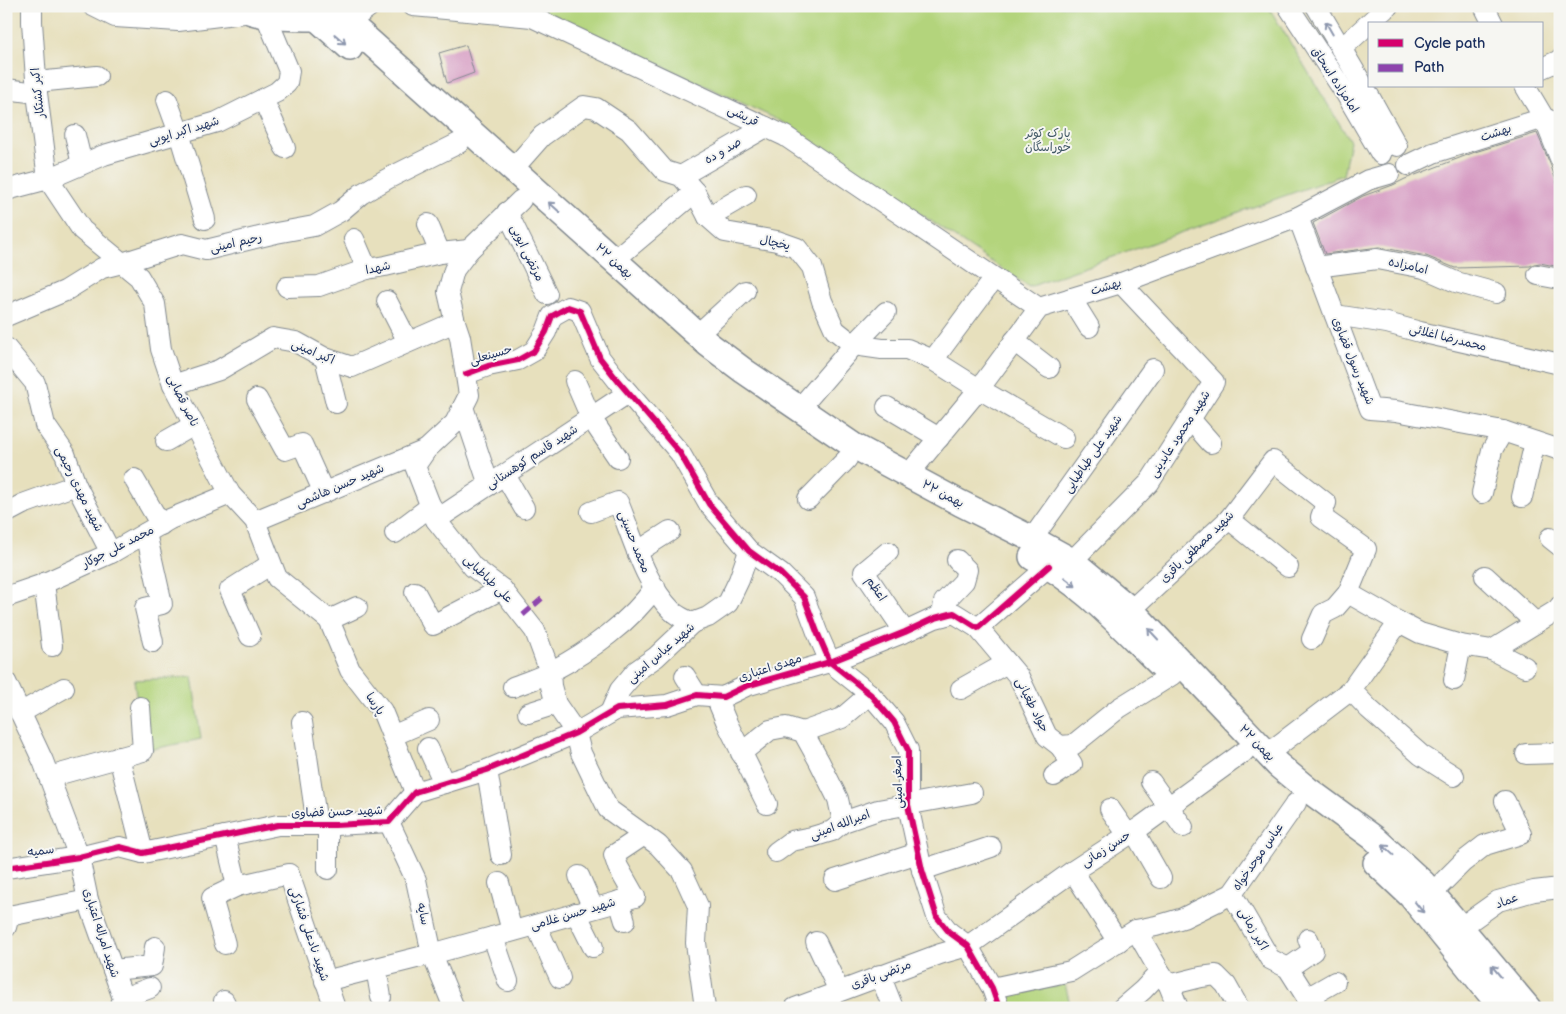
<svg xmlns="http://www.w3.org/2000/svg" width="1566" height="1014" viewBox="0 0 1566 1014" font-family="'Balsamiq Sans','Playpen Sans Arabic',sans-serif">
  <rect width="100%" height="100%" fill="#f6f6f2"/>
  <filter id="ink" filterUnits="userSpaceOnUse"><feTurbulence type="fractalNoise" baseFrequency=".02" numOctaves="2"/><feDisplacementMap in="SourceGraphic" scale="10" xChannelSelector="R" yChannelSelector="G"/><feConvolveMatrix kernelMatrix="1 2 1 2 8 2 1 2 1" color-interpolation-filters="sRGB"/></filter>
  <filter id="wash" filterUnits="userSpaceOnUse"><feTurbulence type="fractalNoise" baseFrequency=".0096" numOctaves="4" result="noise"/><feDisplacementMap in="SourceGraphic" scale="20" xChannelSelector="R" yChannelSelector="G"/><feGaussianBlur stdDeviation="1.12" result="paint"/><feColorMatrix in="noise" values="0 0 0 0 0 0 0 0 0 0 0 0 0 0 0 0 0 1.4 0 .05"/><feComposite in="paint" operator="in"/></filter>
  <g filter="url(#wash)">
    <rect width="100%" height="100%" fill="#e7e0bd"/>
    <g fill="#b3d47c" stroke="#67826d">
      <path d="M534,6h734l82,135 -7,34 -314,112 -242,-163z"/>
      <path d="M192,677l9,62 -58,12 -9,-71z"/>
      <path d="M1065,984l6,24h-60l-3,-12z"/>
    </g>
    <g id="blocks">
      <g fill="#d392be">
        <path d="M466,45l8,28 -27,10 -8,-30z"/>
        <path d="M1537,133l14,33 9,26v75l-20,-4 -6,1 -4,2 -75,2 -29,-12 -47,-9 -54,7 -12,-31 50,-27 30,-11 12,-6 70,-27z"/>
      </g>
    </g>
  </g>
  <g filter="url(#ink)">
    <use href="#blocks" fill-opacity="0" stroke="#81888e" stroke-width="1"/>
    <g fill="none" stroke-linecap="round" stroke-linejoin="round">
      <defs>
        <g id="minor">
          <path d="M32,6v16l5,71 11,86 34,51 57,47 16,27 6,45 12,36 57,109 25,27 22,57 52,42 21,50 32,41 33,81"/>
          <path d="M93,6l22,11 63,4 74,-9 10,-6"/>
          <path d="M413,6l119,11 253,119 254,172"/>
          <path d="M1288,6l58,88 35,60"/>
          <path d="M1316,6l51,86 30,54"/>
          <path d="M1484,6l9,18"/>
          <path d="M348,23l22,-17"/>
          <path d="M1341,49l47,-43"/>
          <path d="M1542,68l18,-8"/>
          <path d="M37,82l60,-6"/>
          <path d="M1525,86l19,32 16,40"/>
          <path d="M6,89l31,4"/>
          <path d="M263,99l22,49"/>
          <path d="M167,100l12,33 26,86"/>
          <path d="M75,135l7,29"/>
          <path d="M1408,165l25,-12 111,-35 16,6"/>
          <path d="M512,170l30,-34 42,-30 12,2 33,22 36,41 16,5 14,16 13,25 17,15 52,9 20,7 15,19 10,34 13,29 19,15 28,4h25l26,11 46,29 85,49"/>
          <path d="M681,176l85,-49"/>
          <path d="M6,190l42,-11 56,-24 113,-33 60,-30 10,-9 2,-12 -23,-55"/>
          <path d="M521,200l-52,50 -15,20 -6,22 7,30 5,15 9,58 -14,28 -29,27 -11,16 21,54 37,47 29,22 33,42 15,41 1,14 5,18 20,29 5,20 27,56 50,36 24,26 16,35 -2,37 9,65"/>
          <path d="M507,212l40,82"/>
          <path d="M708,217l38,-22"/>
          <path d="M1298,217l72,192 26,2 107,20 57,19"/>
          <path d="M428,224l12,29"/>
          <path d="M354,239l13,30"/>
          <path d="M614,260l81,-68"/>
          <path d="M1316,267l61,-8 47,9 32,14 40,11"/>
          <path d="M1538,275l22,4"/>
          <path d="M287,287l32,-1 48,-17 18,-3 55,-13 29,-3"/>
          <path d="M1071,298l18,29"/>
          <path d="M387,301l21,41"/>
          <path d="M1335,315l52,8 33,9 140,32"/>
          <path d="M6,316l59,-25 37,-23 20,-5 60,-19 24,6 70,-17 38,-7 27,-15 20,-17 26,-15 72,-36"/>
          <path d="M697,335l48,-44"/>
          <path d="M1014,341l35,27"/>
          <path d="M6,348l29,35 10,42 20,29 11,31 35,68"/>
          <path d="M325,358l11,45"/>
          <path d="M933,360l61,-82"/>
          <path d="M466,374l22,-8 30,-6 16,-9 12,-19 6,-16 16,-9 12,4 20,47 18,23 62,72 29,51 40,47 32,23 23,23 13,35 13,30 40,32 24,28 14,28v55l14,65 15,47 12,15 19,14 24,42 7,20"/>
          <path d="M575,381l16,37 27,40"/>
          <path d="M173,385l46,-15 54,-32 23,4 29,16 27,9 103,-45"/>
          <path d="M257,399l28,51 17,-6 22,49"/>
          <path d="M463,407l26,78"/>
          <path d="M887,407l52,31"/>
          <path d="M799,409l55,-64 32,-33"/>
          <path d="M1190,419l21,24"/>
          <path d="M166,441l28,-16"/>
          <path d="M505,475l19,33"/>
          <path d="M908,475l71,-86 60,-81 82,-25 177,-66 70,-37 21,-6"/>
          <path d="M134,479l27,46"/>
          <path d="M1482,493l10,-43 11,-19"/>
          <path d="M1522,497l13,-55"/>
          <path d="M808,499l39,-40"/>
          <path d="M591,512l27,-10c15,35 26,81 54,109 5,5 13,8 20,12"/>
          <path d="M6,513l17,-9 53,-19"/>
          <path d="M1229,519l59,48"/>
          <path d="M436,520l192,-127"/>
          <path d="M255,521l171,-71"/>
          <path d="M146,533l16,71 -17,4 8,34"/>
          <path d="M395,533l36,-27"/>
          <path d="M1550,538l10,8"/>
          <path d="M1032,539l121,-170"/>
          <path d="M637,552l33,-21"/>
          <path d="M888,552l-24,20 41,60"/>
          <path d="M1072,561l77,-78 65,-101 -93,-99"/>
          <path d="M1485,576l51,47"/>
          <path d="M44,583l8,63"/>
          <path d="M415,592l18,33 69,-36"/>
          <path d="M1348,593l51,29"/>
          <path d="M6,597l32,-11 73,-33 59,-34 60,-25"/>
          <path d="M1131,610l98,-91 44,-58 53,42 -5,14 45,32 -18,44 -13,15 -12,6 -11,25"/>
          <path d="M942,616l2,-14 20,-21 3,-11 -10,-10"/>
          <path d="M329,620l28,-13"/>
          <path d="M978,628l41,49 28,59 13,10 13,-1 46,-37 53,-33"/>
          <path d="M250,636l-20,-46 41,-26"/>
          <path d="M1492,650l33,17"/>
          <path d="M685,676l12,19"/>
          <path d="M1454,680l7,-35"/>
          <path d="M6,682l37,79 36,96 9,43 35,98 -3,10"/>
          <path d="M513,687c12,-5 27,-9 39,-16 36,-19 80,-50 103,-84"/>
          <path d="M961,689l46,-26"/>
          <path d="M1351,690l18,19 52,46 33,21"/>
          <path d="M716,697l10,24 41,83"/>
          <path d="M20,713l44,-25"/>
          <path d="M528,713l28,-9"/>
          <path d="M610,713l10,-23 16,-19 20,-14 36,-34 16,-6 20,-14 11,-23 10,-29"/>
          <path d="M302,722l15,103"/>
          <path d="M803,732l39,-14 28,-24"/>
          <path d="M392,736l37,-16"/>
          <path d="M428,748l16,35"/>
          <path d="M741,753l29,-23 16,-3 17,5 16,29 19,38 5,23"/>
          <path d="M1267,754l84,-64 48,-68 21,11 41,12 31,5 65,-40 3,-4"/>
          <path d="M1526,754l34,-1"/>
          <path d="M119,757l24,96"/>
          <path d="M487,770l14,85"/>
          <path d="M1054,776l18,-12 -12,-18"/>
          <path d="M49,777l94,-26 -3,-44"/>
          <path d="M1151,782l32,45"/>
          <path d="M1110,809l18,26"/>
          <path d="M389,822l27,58 16,74 22,54"/>
          <path d="M1134,831l27,47"/>
          <path d="M225,836l12,50 52,-12 46,134"/>
          <path d="M776,852l15,-11 21,-4 20,-6 11,-9 35,-12 94,-17"/>
          <path d="M6,868l73,-11 41,-10 23,6 135,-28h57l54,-3 26,-30 72,-22 89,-37 41,-24 50,-4 30,-10 26,2 23,-11 84,-24 75,-30 30,-14 19,-5 24,15 71,-62"/>
          <path d="M328,869v-44"/>
          <path d="M922,870l69,-23"/>
          <path d="M1073,871l45,71"/>
          <path d="M579,876l14,32"/>
          <path d="M835,880l83,-27"/>
          <path d="M499,883l13,48"/>
          <path d="M1232,894l38,65 18,9 19,30 3,10"/>
          <path d="M1431,894l32,-32 22,-17 36,-11 -16,-33"/>
          <path d="M619,901l6,20"/>
          <path d="M576,913l17,34"/>
          <path d="M536,925l24,53"/>
          <path d="M6,927l3,-11 79,-16"/>
          <path d="M1460,928l38,-27 36,-10 26,-3"/>
          <path d="M1136,930l24,42 9,13 9,23"/>
          <path d="M493,937l15,44"/>
          <path d="M816,942l23,49"/>
          <path d="M225,944l-13,-46 25,-12"/>
          <path d="M376,968l5,29"/>
          <path d="M1288,968l25,-17 -5,-12"/>
          <path d="M113,970l39,-4 3,-19"/>
          <path d="M880,975l13,33"/>
          <path d="M325,981l107,-27 203,-57 -17,-30 -4,-12 30,-20"/>
          <path d="M1169,985l32,-8 15,-2 10,10 13,23"/>
          <path d="M992,988l79,-17 65,-41 20,-4 27,-8 49,-24 64,-91"/>
          <path d="M123,998l27,-10"/>
          <path d="M1307,998l28,-16"/>
          <path d="M224,1001l3,7"/>
          <path d="M795,1008l145,-54 28,-8 105,-75 66,-43 105,-76"/>
          <path d="M1122,1008l21,-18 17,-18"/>
        </g>
        <g id="major">
          <path d="M303,6l47,42"/>
          <path d="M330,6l378,338 36,27 110,75 106,57 72,36 40,22 59,49 147,155 29,24 67,49 49,45 105,125"/>
          <path d="M252,12c22,6 42,6 64,6"/>
          <path d="M1032,557c51,26 90,71 131,110"/>
          <path d="M1376,863l35,33 82,101 5,11"/>
        </g>
      </defs>
      <use href="#minor" stroke="#81888e" stroke-width="22"/>
      <use href="#major" stroke="#81888e" stroke-width="28"/>
      <use href="#minor" stroke="#fff" stroke-width="20"/>
      <use href="#major" stroke="#fff" stroke-width="25"/>
      <path stroke="#8e44ad" stroke-width="5" stroke-dasharray="10 5" stroke-linecap="butt" d="M523,615l22,-19"/>
      <defs>
        <g id="cycleway">
          <path d="M466,374l22,-8 30,-6 16,-9 12,-19 6,-16 16,-9 12,4 20,47 18,23 62,72 29,51 40,47 32,23 23,23 13,35 13,30 40,32 24,28 14,28v55l14,65 15,47 12,15 19,14 24,42 7,20"/>
          <path d="M6,868l73,-11 41,-10 23,6 135,-28h57l54,-3 26,-30 72,-22 89,-37 41,-24 50,-4 30,-10 26,2 23,-11 84,-24 75,-30 30,-14 19,-5 24,15 71,-62"/>
        </g>
      </defs>
      <use href="#cycleway" stroke="#f6f6f2" stroke-width="9"/>
      <use href="#cycleway" stroke="#d6006c" stroke-width="6"/>
    </g>
    <defs><path id="oneway-shaft" d="M-6 0H5M1.5-3L5.5 0L1.5 3" fill="none" stroke-width="1.6" stroke-linecap="round" stroke-linejoin="round" transform="scale(1.25)"/></defs>
    <g stroke="#8d97ae">
      <use href="#oneway-shaft" transform="translate(1329 28) rotate(-120)"/>
      <use href="#oneway-shaft" transform="translate(340 39) rotate(41)"/>
      <use href="#oneway-shaft" transform="translate(554 207) rotate(-138)"/>
      <use href="#oneway-shaft" transform="translate(1070 582) rotate(38)"/>
      <use href="#oneway-shaft" transform="translate(1153 634) rotate(-133)"/>
      <use href="#oneway-shaft" transform="translate(1388 850) rotate(-137)"/>
      <use href="#oneway-shaft" transform="translate(1419 907) rotate(51)"/>
      <use href="#oneway-shaft" transform="translate(1496 971) rotate(-130)"/>
    </g>
  </g>
  <g text-anchor="middle" dominant-baseline="central" stroke-width="4" stroke-linejoin="round" paint-order="stroke">
    <g font-size="12" fill="#1b2f5e" stroke="#f6f6f2">
      <text transform="translate(1335 80) rotate(57)">امامزاده اسحاق</text>
      <text transform="translate(38 93) rotate(-96)">اکبر کشتکار</text>
      <text transform="translate(743 116) rotate(25)">قریشی</text>
      <text transform="translate(184 131) rotate(-17)">شهید اکبر ایوبی</text>
      <text transform="translate(1496 133) rotate(-18)">بهشت</text>
      <text transform="translate(723 151) rotate(-30)">صد و ده</text>
      <text transform="translate(236 243) rotate(-13)">رحیم امینی</text>
      <text transform="translate(775 243) rotate(13)">یخچال</text>
      <text transform="translate(527 253) rotate(64)">مرتضی ایوبی</text>
      <text transform="translate(614 261) rotate(42)">۲۲ بهمن</text>
      <text transform="translate(1408 266) rotate(13)">امامزاده</text>
      <text transform="translate(378 268) rotate(-12)">شهدا</text>
      <text transform="translate(1106 287) rotate(-17)">بهشت</text>
      <text transform="translate(1448 338) rotate(14)">محمدرضا اغلائی</text>
      <text transform="translate(313 352) rotate(23)">اکبر امینی</text>
      <text transform="translate(491 355) rotate(-16)">حسینعلی</text>
      <text transform="translate(1353 361) rotate(68)">شهید رسول قضاوی</text>
      <text transform="translate(183 401) rotate(64)">ناصر قصابی</text>
      <text transform="translate(1180 434) rotate(-57)">شهید محمود عابدینی</text>
      <text transform="translate(1093 454) rotate(-55)">شهید علی طباطبایی</text>
      <text transform="translate(532 457) rotate(-33)">شهید قاسم کوهستانی</text>
      <text transform="translate(340 486) rotate(-23)">شهید حسن هاشمی</text>
      <text transform="translate(79 489) rotate(64)">شهید مهدی رحیمی</text>
      <text transform="translate(943 494) rotate(28)">۲۲ بهمن</text>
      <text transform="translate(634 542) rotate(68)">محمد حسینی</text>
      <text transform="translate(118 547) rotate(-27)">محمد علی جوکار</text>
      <text transform="translate(1197 547) rotate(-44)">شهید مصطفی باقری</text>
      <text transform="translate(488 579) rotate(44)">علی طباطبایی</text>
      <text transform="translate(876 589) rotate(56)">اعظم</text>
      <text transform="translate(661 653) rotate(-41)">شهید عباس امینی</text>
      <text transform="translate(770 668) rotate(-18)">مهدی اعتباری</text>
      <text transform="translate(375 704) rotate(56)">پارسا</text>
      <text transform="translate(1032 705) rotate(63)">جواد طغیانی</text>
      <text transform="translate(1257 743) rotate(46)">۲۲ بهمن</text>
      <text transform="translate(898 782) rotate(-92)">اصغر امینی</text>
      <text transform="translate(337 812) rotate(-2)">شهید حسن قضاوی</text>
      <text transform="translate(840 825) rotate(-21)">امیرالله امینی</text>
      <text transform="translate(1106 849) rotate(-33)">حسن زمانی</text>
      <text transform="translate(41 851) rotate(-8)">سمیه</text>
      <text transform="translate(1258 857) rotate(-55)">عباس موحدخواه</text>
      <text transform="translate(1507 901) rotate(-21)">عماد</text>
      <text transform="translate(423 914) rotate(78)">سایه</text>
      <text transform="translate(573 914) rotate(-16)">شهید حسن غلامی</text>
      <text transform="translate(1253 929) rotate(60)">اکبر زمانی</text>
      <text transform="translate(101 933) rotate(72)">شهید امراله اعتباری</text>
      <text transform="translate(309 934) rotate(71)">شهید نادعلی فشارکی</text>
      <text transform="translate(881 975) rotate(-20)">مرتضی باقری</text>
    </g>
    <g font-size="12" fill="#415866" stroke="#f6f6f2">
      <text x="1048" y="133">پارک کوثر<tspan x="1048" dy="14">خوراسگان</tspan></text>
    </g>
  </g>
  <rect width="1566" height="1014" fill="none" stroke="#f6f6f2" stroke-width="25"/>
  <rect x="1368" y="22" width="175" height="65" fill="#f6f6f2" stroke="#9ea6b7"/>
  <rect x="1378" y="39" width="25" height="8" fill="#d6006c" stroke="#9ea6b7"/>
  <text x="1414" y="48" font-size="15" fill="#1b2f5e">Cycle path</text>
  <rect x="1378" y="64" width="25" height="8" fill="#8e44ad" stroke="#9ea6b7"/>
  <text x="1414" y="72" font-size="15" fill="#1b2f5e">Path</text>
</svg>
